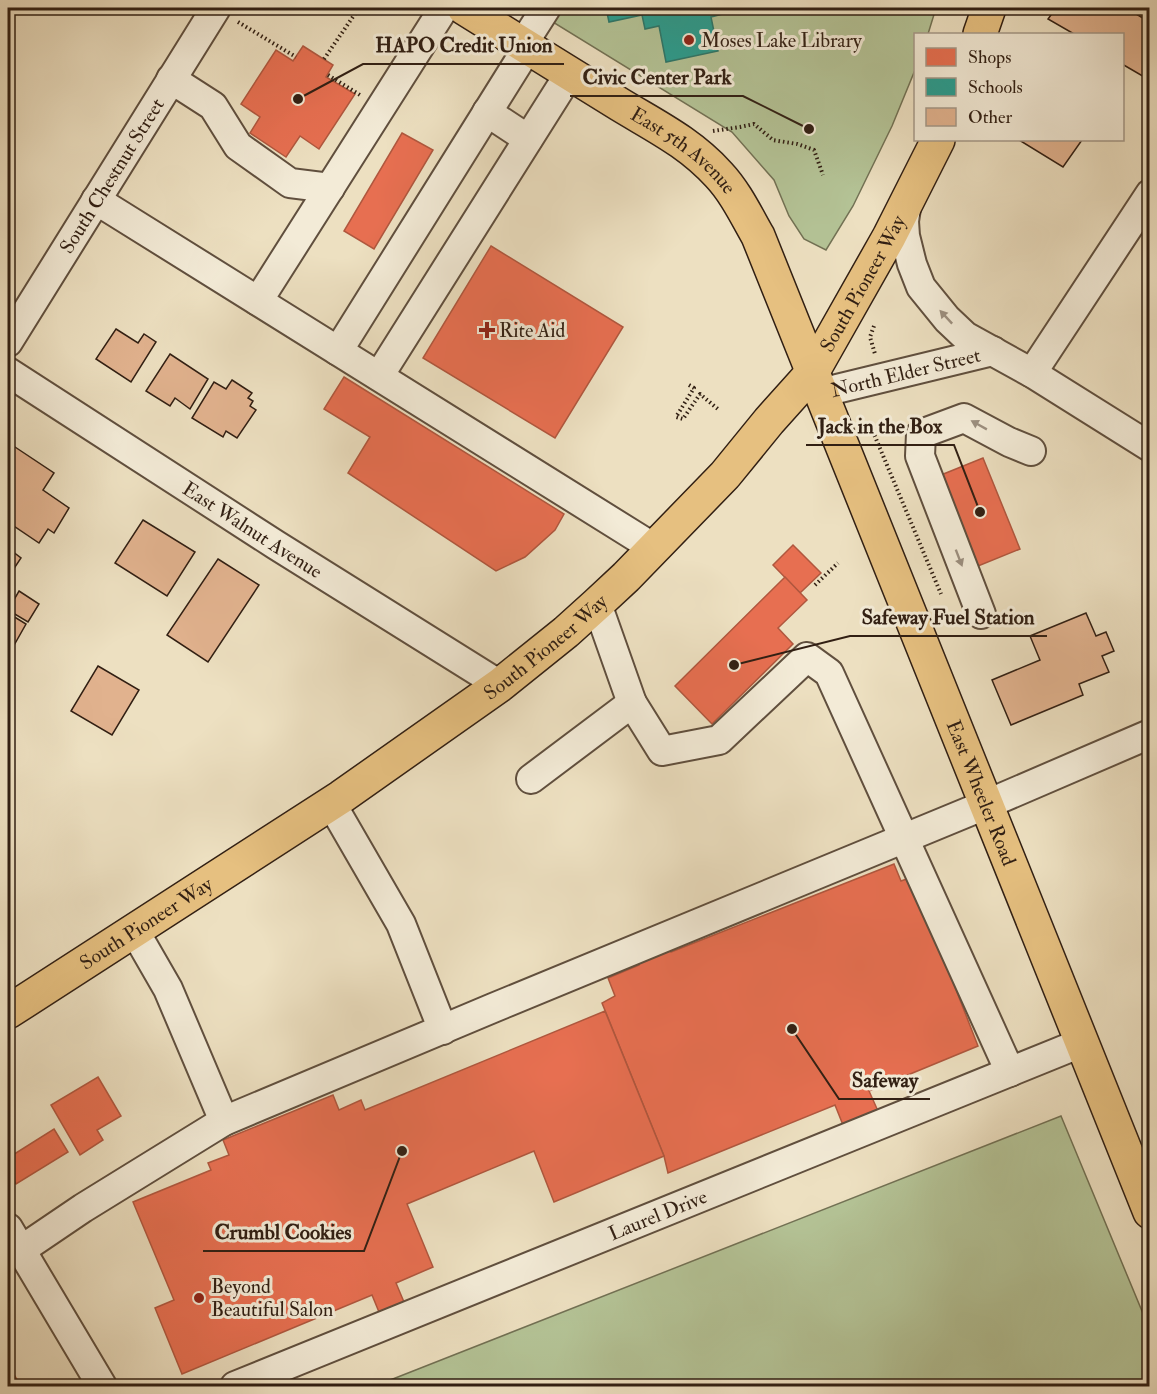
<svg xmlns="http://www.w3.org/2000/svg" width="1157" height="1394" viewBox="0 0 1157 1394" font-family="'IM FELL Double Pica',serif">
  <rect width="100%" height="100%" fill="#ede0c1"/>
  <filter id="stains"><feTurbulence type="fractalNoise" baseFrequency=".00333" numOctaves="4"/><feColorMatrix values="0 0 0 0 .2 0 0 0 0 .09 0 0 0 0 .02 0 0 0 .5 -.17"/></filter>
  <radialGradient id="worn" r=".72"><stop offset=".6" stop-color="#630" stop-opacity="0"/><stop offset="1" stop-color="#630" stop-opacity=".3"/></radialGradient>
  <g fill="#b4c396" stroke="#727154" stroke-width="1.5">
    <path d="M530,8h406l-8,26h-12l-1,36 -23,56 -39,80 -27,44 -22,-11 -15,-23 -15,-36 -42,-48z"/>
    <path d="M1061,1116l88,212v58h-774z"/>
  </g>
  <g fill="#e76f51" stroke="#b0573e" stroke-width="1.5">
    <path d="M303,46l30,19 -7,12 29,17 -36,55 -19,-13 -14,21 -36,-24 10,-16 -19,-13 35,-54 17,11z"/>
    <path d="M402,133l31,17 -59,99 -30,-18z"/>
    <path d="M491,246l132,81 -68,111 -132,-80z"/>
    <path d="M344,377l220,137 -9,16 -30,27 -29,14 -148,-98 22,-36 -46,-28z"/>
    <path d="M983,458l37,91 -42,17 -37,-91z"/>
    <path d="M793,545l28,28 -21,20 -27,-28z"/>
    <path d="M785,577l22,23 -29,28 15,16 -81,80 -37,-38z"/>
    <path d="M894,864l7,17 11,-4 66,169 -109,45 9,20 -35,14 -8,-20 -167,68 -4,-17 -62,-153 13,-7 -7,-18 31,-13 -2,-6 31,-12 3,5z"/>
    <path d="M605,1011l59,145 -110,46 -20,-51 -127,53 26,63 -37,16 8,19 -25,10 -7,-17 -190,79 -27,-66 19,-8 -41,-98 78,-32 -3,-7 21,-8 -6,-15 110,-45 6,15 22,-10 4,10z"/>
    <path d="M98,1077l23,39 -24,14 6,10 -23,15 -29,-50z"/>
    <path d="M54,1129l14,23 -52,32 -8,-13v-13z"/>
    <path d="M8,1365l13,21h-13z"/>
  </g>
  <path fill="#2a9d8f" stroke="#2c776a" stroke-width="1.5" d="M606,8h116l1,6 -12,3 7,34 -52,11 -7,-36 -14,3 -3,-14 -33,7z"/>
  <g fill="#e1b28e" stroke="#311f13" stroke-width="1.5">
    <path d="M1056,8h70l24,14v51l-4,5 -24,-14v-30h-48l-26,-15z"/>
    <path d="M1126,8h24v14z"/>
    <path d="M1019,140h63l-19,27z"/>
    <path d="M116,329l22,14 6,-9 12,8 -25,40 -35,-23z"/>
    <path d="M170,354l38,25 -18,30 -15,-11 -5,8 -24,-15z"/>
    <path d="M232,380l20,13 -4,5 5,3 -3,5 6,4 -19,28 -11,-7 -3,6 -31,-19 22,-36 12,7z"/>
    <path d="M12,445l42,28 -11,17 26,18 -15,25 -6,-4 -9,14 -31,-21v-71z"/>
    <path d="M143,520l52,32 -28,44 -52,-33z"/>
    <path d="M8,548l13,10 -12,18 -1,-1z"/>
    <path d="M218,559l41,26 -51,77 -41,-27z"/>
    <path d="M19,591l20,13 -11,18 -20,-12z"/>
    <path d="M8,613l18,11 -13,23 -5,-3z"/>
    <path d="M1086,613l10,23 10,-4 8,19 -12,5 7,16 -30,12 4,11 -72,30 -19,-45 48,-20 -10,-24z"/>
    <path d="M98,666l41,24 -27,45 -41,-24z"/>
  </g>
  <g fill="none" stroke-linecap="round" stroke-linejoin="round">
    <defs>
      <g id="minor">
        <path d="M523,44l23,-36"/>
        <path d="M171,79l42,27 25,40 52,37 40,5"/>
        <path d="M487,112l41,27"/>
        <path d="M96,200l558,348"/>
        <path d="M907,202l-3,19 1,15 7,28 9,23 26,32 18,17 67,37 118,74"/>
        <path d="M258,301l186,-293"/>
        <path id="s1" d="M8,342l208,-334"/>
        <path d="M338,351l190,-304"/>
        <path id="s2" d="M8,372l268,173 224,140"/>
        <path d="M1032,373l118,-179"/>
        <path d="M379,376l191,-303"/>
        <path id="s3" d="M820,393l173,-42"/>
        <path d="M597,604l35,99"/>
        <path d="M981,614l-61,-158 1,-22 43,-16 45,24 22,9"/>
        <path d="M531,779l101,-76 30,48 57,-11 88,-83 22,16 181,399"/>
        <path d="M331,803l70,121 42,106"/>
        <path d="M134,930l34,59 56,132"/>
        <path d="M8,1228l94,158"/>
        <path d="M21,1250l62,-42 141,-87 269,-113 492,-203 165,-71"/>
        <path id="s4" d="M235,1386l846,-343"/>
      </g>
      <g id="major">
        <path id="s5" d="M464,8c52,32 103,64 155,96 36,22 70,38 100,71 16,17 27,40 39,61l392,976"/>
        <path d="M980,34l9,-26"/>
        <path id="s6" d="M8,1012l333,-215 159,-112 66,-53 31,-28 29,-27 99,-102 44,-54 43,-48 77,-136 49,-97"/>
      </g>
    </defs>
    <use href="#minor" stroke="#604f3e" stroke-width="32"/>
    <use href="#major" stroke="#311f13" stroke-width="36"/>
    <g stroke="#311f13" stroke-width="4" stroke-dasharray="1.5 3" stroke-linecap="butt">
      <path d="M238,22l58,35"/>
      <path d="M324,59l35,-51"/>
      <path d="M328,75l32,20"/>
      <path d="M713,131l27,-4 14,-3 19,16 24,4 17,6 9,25"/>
      <path d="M874,326l-4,11 5,17"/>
      <path d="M689,385l5,3 -18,29 7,2 17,-25 19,16"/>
      <path d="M871,427l70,167"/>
      <path d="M815,585l23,-22"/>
    </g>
    <use href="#minor" stroke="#f3ebd7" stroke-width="28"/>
    <use href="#major" stroke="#e6c080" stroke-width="33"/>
  </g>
  <defs><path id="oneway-solid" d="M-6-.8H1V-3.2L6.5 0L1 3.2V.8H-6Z" transform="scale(1.5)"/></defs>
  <g fill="#9c8f7f">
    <use href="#oneway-solid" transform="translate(946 317) rotate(-133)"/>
    <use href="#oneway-solid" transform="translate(979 425) rotate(-151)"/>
    <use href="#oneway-solid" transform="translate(959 558) rotate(69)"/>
  </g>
  <g fill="#8f2418" stroke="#f3ebd7" stroke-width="2">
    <circle cx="689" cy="40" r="6"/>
    <path d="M484 321h6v6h6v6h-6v6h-6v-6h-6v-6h6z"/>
    <circle cx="199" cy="1298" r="6"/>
  </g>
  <g text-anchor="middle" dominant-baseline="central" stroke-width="6" stroke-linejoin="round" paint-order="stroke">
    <g font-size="20" fill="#311f13" stroke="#f3ebd7" text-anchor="start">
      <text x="701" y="40">Moses Lake Library</text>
      <text x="499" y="330">Rite Aid</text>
      <text x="211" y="1286">Beyond<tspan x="211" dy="23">Beautiful Salon</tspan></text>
    </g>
    <g font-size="20" fill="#311f13" stroke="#f3ebd7">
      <text stroke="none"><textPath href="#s5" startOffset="262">East 5th Avenue</textPath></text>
      <text stroke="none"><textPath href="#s1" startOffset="196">South Chestnut Street</textPath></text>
      <text stroke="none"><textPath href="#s6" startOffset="1136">South Pioneer Way</textPath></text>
      <text stroke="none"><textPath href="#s3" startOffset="88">North Elder Street</textPath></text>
      <text stroke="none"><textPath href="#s2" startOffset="291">East Walnut Avenue</textPath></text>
      <text stroke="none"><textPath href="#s6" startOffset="650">South Pioneer Way</textPath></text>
      <text stroke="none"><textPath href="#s5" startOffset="978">East Wheeler Road</textPath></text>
      <text stroke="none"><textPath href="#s6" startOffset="164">South Pioneer Way</textPath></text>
      <text stroke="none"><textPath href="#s4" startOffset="456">Laurel Drive</textPath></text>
    </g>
  </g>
  <path fill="none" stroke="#311f13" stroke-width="2" d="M298 99L363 64H564M809 129L743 96H570M980 512L954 445H806M734 665L850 636H1047M792 1029L839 1099H930M402 1151L364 1251H203"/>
  <g fill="#311f13" stroke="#f3ebd7" stroke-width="2">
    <circle cx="298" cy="99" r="6"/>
    <circle cx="809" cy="129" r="6"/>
    <circle cx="980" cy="512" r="6"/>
    <circle cx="734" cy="665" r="6"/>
    <circle cx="792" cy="1029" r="6"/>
    <circle cx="402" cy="1151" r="6"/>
  </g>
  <g font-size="21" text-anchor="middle" font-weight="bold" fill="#311f13" stroke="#f3ebd7" stroke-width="6" stroke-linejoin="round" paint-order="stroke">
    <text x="464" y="52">HAPO Credit Union</text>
    <text x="657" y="84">Civic Center Park</text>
    <text x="880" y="433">Jack in the Box</text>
    <text x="948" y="624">Safeway Fuel Station</text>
    <text x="885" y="1087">Safeway</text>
    <text x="283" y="1239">Crumbl Cookies</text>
  </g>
  <rect width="1157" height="1394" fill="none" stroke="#ede0c1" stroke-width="30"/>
  <rect x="9" y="9" width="1139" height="1376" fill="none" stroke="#311f13" stroke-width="3"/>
  <rect x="15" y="15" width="1127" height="1364" fill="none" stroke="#311f13" stroke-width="1.5"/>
  <rect x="914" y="33" width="210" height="108" fill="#f3ebd7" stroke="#a59989" stroke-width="1.5"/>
  <rect x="926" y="48" width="30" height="18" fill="#e76f51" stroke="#a59989" stroke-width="1.5"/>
  <text x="968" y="63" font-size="18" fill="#311f13">Shops</text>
  <rect x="926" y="78" width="30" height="18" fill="#2a9d8f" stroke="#a59989" stroke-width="1.5"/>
  <text x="968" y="93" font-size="18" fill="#311f13">Schools</text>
  <rect x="926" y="108" width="30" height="18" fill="#e1b28e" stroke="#a59989" stroke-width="1.5"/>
  <text x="968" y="123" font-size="18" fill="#311f13">Other</text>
  <rect width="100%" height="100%" filter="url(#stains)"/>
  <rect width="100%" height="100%" fill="url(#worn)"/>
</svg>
